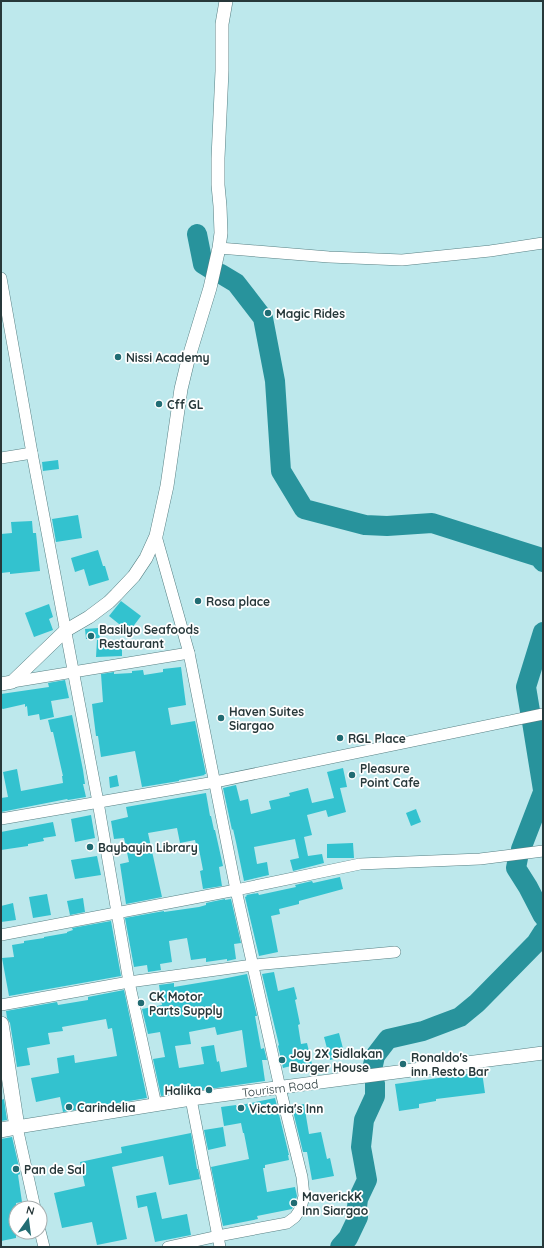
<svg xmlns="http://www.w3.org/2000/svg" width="544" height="1248" viewBox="0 0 544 1248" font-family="Quicksand,sans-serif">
  <rect width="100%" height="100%" fill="#bde8ec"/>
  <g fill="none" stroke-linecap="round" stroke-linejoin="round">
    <g stroke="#28939c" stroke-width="20">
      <path d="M197,234l6,30 8,5"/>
      <path d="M221,274l15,9 27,35 12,63 6,90 23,38 61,16 22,1 45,-3 107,34 4,5"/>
      <path d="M530,711l-4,-24 17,-55"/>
      <path d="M532,722l11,68"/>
      <path d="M521,849l22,-57"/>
      <path d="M518,858l-2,10 12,19 15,29"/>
      <path d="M373,1065l2,-9 13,-17 35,-8 37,-14 17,-14 59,-60 7,-11"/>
      <path d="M340,1247l8,-9 10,-21 -1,-10 1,-8 9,-19 -6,-33 3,-27 11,-24v-13"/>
    </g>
  </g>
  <g fill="#33c2cf" fill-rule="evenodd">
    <path d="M58,460l1,9 -16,2 -1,-9z"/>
    <path d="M78,515l4,23 -26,4 -4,-23z"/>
    <path d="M32,521l1,12h3l4,38 -30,3v-2l-9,1v-39l11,-1 -1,-11z"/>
    <path d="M98,550l5,16h2l4,14 -20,6 -5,-17 -9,3 -4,-14z"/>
    <path d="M121,601l20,15 -12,16 -20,-16z"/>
    <path d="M49,604l4,13 -4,2 4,11 -19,7 -9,-24z"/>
    <path d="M98,628l2,10 -14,1 -1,-10z"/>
    <path d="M97,640h11v2l14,1v13l-26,1z"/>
    <path d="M181,667l5,38 -18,3 3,17 24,-4 11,53h-2l1,1 -26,5v1l-37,6 -7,-36 -34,6 -3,-21h-2l-4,-32 11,-2 -2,-28 13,-2v2l18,-1v-2l11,-1 1,5 19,-3v-3z"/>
    <path d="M65,680l4,18 -18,3 3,16 -14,3 -1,-6 -11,2 -1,-10 -2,1v-3l-22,5 -2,-1v-14l48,-7 -1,-4z"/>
    <path d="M72,715l11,55 2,14h-2l3,13 -18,3 -1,-1 -66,13v-14l7,-1 -5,-25 14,-3 4,22 42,-8 -1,-7h1l-10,-44h-2l-3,-12z"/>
    <path d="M343,768l4,19 -7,1 6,24 -18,5 -2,-7 -19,5 5,20 -8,2 4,19 14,-2 2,9 -31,8 -3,-11 9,-2 -4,-19 -41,8 3,17 10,-2 2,13 -25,6 -8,-39 -3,-13 -1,1 -9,-42 13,-3 4,16 8,-2 3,15 20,-5 -2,-8 21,-5 -1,-3 19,-5 4,15 22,-5 -7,-26z"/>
    <path d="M117,775l2,11 -9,2 -1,-11z"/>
    <path d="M206,793l4,23h1l3,14h1l8,36 -4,1 3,19 -19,3 -3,-18 3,-1 -5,-26 -2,1 -1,-5 -15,3 -3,-15 -29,5 14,64 -36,7 -6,-40 9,-2 -5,-24 -10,1 -3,-18 17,-4 -2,-10z"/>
    <path d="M416,809l5,13 -10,4 -5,-13z"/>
    <path d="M91,815l4,23 -20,4 -4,-23z"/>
    <path d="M53,822l3,14 -13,2 1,3 -16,3v2l-27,4v-18z"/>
    <path d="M353,843l1,15h-27v-14z"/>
    <path d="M97,856l4,19 -26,4 -4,-19z"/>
    <path d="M340,877l3,12 -44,12v3l-20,5 1,5 -9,2 7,36 -19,4 -14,-59 2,-1 -1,-1 12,-2 1,2 23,-5 14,-3 -1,-2 17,-4 1,2z"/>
    <path d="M47,894l4,21 -18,3 -4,-21z"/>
    <path d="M83,898l2,14 -15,3 -3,-14z"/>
    <path d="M225,899v1l6,-1 10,44 -7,1 2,15 -9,2v-2l-21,3v-4l-15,2 -4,-22 -18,3 3,21 -12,2 1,6 -13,2 -1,-7 -13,2 -9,-49 39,-7v1l35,-5 7,-2v-2z"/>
    <path d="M13,903l3,17 -15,2v-16z"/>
    <path d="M111,921l10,55 -112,20 -7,-38 12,-1 -2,-12 12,-2v-2l20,-3v-1l23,-4v-1l6,-2 -1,-2z"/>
    <path d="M274,972l4,19 16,-4 3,12 -2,1 5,24 -2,1 3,19 6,-1 5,21 -16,4 -1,-3 -12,3 -5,-22 1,-1 -17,-71z"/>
    <path d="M247,974l10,42h-2l6,33 3,-1 3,12h-5l3,21 -104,15 -8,-37 12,-2 -5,-25 -12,2 -6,-25 20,-4 -3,-20 15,-2v4l48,-8zM215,1027l2,8 25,-5 5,37 -26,5 -2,-11 -2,1 -3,-17 -13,2 3,17 -25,4 -4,-22 16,-2 -2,-12z"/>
    <path d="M124,990l23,108 -84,14 -3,-15 -24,5 -5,-24 28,-5 -2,-15 17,-3 1,8 42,-7 -5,-28 -4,1 -2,-10 -44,8 1,4 -15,2 2,11 -23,4 3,17 -13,2 -7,-44 -3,-5 -1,-7 51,-9 1,3 30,-5v-3z"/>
    <path d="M339,1033l6,23 -15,4 -6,-23z"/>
    <path d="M482,1072l3,21 -49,6v2l-17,3v4l-20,3 -4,-27z"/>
    <path d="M275,1098l14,57h-1l1,5 -24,5v3h-2l4,24 28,-5 2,9 -3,9 -2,4 -35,7 1,3 -35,7 -12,-59 38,-8 -5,-26h-1l-2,-10 -17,3 -3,-19 15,-2v1z"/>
    <path d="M4,1099l3,21 -6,1v-21z"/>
    <path d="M304,1104l5,30 12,-2 6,27 3,-1 4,18 -22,4 -5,-28h-4l-11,-45z"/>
    <path d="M223,1127l3,19 -18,4 -4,-20z"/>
    <path d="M191,1133l6,36h1l2,10 -31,6 -6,-29 -51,11 15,72 -30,6 -5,-23 -30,6 -8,-35 31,-7 -5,-24 42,-9 -1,-6z"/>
    <path d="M12,1137l8,34v3l-2,1 4,27 -6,1v35l-15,3v-102z"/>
    <path d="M156,1192l6,27 25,-5 4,21 -36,7 -8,-36 -9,2 -2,-12z"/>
  </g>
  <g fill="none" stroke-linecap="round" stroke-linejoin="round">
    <defs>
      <g id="minor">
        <path d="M219,248l110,9 73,3 88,-9 53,-8"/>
        <path d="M1,278l31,175 66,349 31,180 27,123"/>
        <path d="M1,458l31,-5"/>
        <path d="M156,536l33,117 47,237 124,-26 120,-5 63,-8"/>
        <path d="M12,682l177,-29"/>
        <path d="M1,819l214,-37 328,-68"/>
        <path d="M1,935l235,-45 44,198 22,89 2,19 -3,12 -6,9 -8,6 -69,13 -50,11"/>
        <path d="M1,1005l128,-23 124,-17 142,-13"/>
        <path d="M191,1099l29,148"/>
        <path d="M17,1127l18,81"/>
        <path d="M40,1231l4,16"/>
      </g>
      <g id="tertiary">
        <path d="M1,684l11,-2 53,-51 24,-14 20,-15 7,-7 18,-19 12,-18 10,-22 11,-50 14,-97 7,-29 22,-72 9,-40 2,-15 -1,-27 -2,-21v-27l4,-87v-47l4,-23"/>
        <path d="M17,1127l174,-28 352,-46"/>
      </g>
      <path id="secondary" d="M1,1024l16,103 -16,3"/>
    </defs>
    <use href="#minor" stroke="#588084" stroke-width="12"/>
    <use href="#tertiary" stroke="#588084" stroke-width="14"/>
    <use href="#secondary" stroke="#588084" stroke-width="16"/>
    <use href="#minor" stroke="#fff" stroke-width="11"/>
    <use href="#tertiary" stroke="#fff" stroke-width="13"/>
    <use href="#secondary" stroke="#fff" stroke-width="15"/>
  </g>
  <g fill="#216c73" stroke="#fff" stroke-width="1.5">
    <circle cx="268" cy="313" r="4"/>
    <circle cx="118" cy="357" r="4"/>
    <circle cx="159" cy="404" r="4"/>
    <circle cx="198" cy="601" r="4"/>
    <circle cx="91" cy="636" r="4"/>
    <circle cx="221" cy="718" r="4"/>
    <circle cx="340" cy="738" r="4"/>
    <circle cx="352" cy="775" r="4"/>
    <circle cx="90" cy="847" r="4"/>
    <circle cx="141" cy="1003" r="4"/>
    <circle cx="282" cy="1060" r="4"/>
    <circle cx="403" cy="1064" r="4"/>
    <circle cx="209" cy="1090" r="4"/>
    <circle cx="69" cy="1107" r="4"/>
    <circle cx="241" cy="1108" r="4"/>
    <circle cx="16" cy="1169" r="4"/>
    <circle cx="294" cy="1203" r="4"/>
  </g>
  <g text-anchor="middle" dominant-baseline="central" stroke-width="3.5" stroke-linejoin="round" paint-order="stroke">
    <g font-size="12" font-weight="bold" fill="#27383a" stroke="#fff" text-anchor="start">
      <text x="276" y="313">Magic Rides</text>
      <text x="126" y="357">Nissi Academy</text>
      <text x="167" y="404">Cff GL</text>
      <text x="206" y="601">Rosa place</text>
      <text x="99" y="629">Basilyo Seafoods<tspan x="99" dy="14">Restaurant</tspan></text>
      <text x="229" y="711">Haven Suites<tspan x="229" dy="14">Siargao</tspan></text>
      <text x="348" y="738">RGL Place</text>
      <text x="360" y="768">Pleasure<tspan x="360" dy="14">Point Cafe</tspan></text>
      <text x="98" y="847">Baybayin Library</text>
      <text x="149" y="996">CK Motor<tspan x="149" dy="14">Parts Supply</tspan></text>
      <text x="290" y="1053">Joy 2X Sidlakan<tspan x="290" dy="14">Burger House</tspan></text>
      <text x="411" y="1057">Ronaldo's<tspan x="411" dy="14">inn Resto Bar</tspan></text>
      <text x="201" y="1090" text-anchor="end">Halika</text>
      <text x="77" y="1107">Carindelia</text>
      <text x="249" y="1108">Victoria's Inn</text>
      <text x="24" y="1169">Pan de Sal</text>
      <text x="302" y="1196">MaverickK<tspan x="302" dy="14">Inn Siargao</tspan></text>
    </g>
    <g font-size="12" fill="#27383a" stroke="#fff">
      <text transform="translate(280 1088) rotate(-7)">Tourism Road</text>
    </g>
  </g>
  <rect width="544" height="1248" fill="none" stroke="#27383a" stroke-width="4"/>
  <g transform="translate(28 1220) rotate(14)"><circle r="19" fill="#ffffff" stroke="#a9afb0"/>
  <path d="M0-3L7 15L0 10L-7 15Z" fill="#216c73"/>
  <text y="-6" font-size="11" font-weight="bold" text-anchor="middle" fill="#27383a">N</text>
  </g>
</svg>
